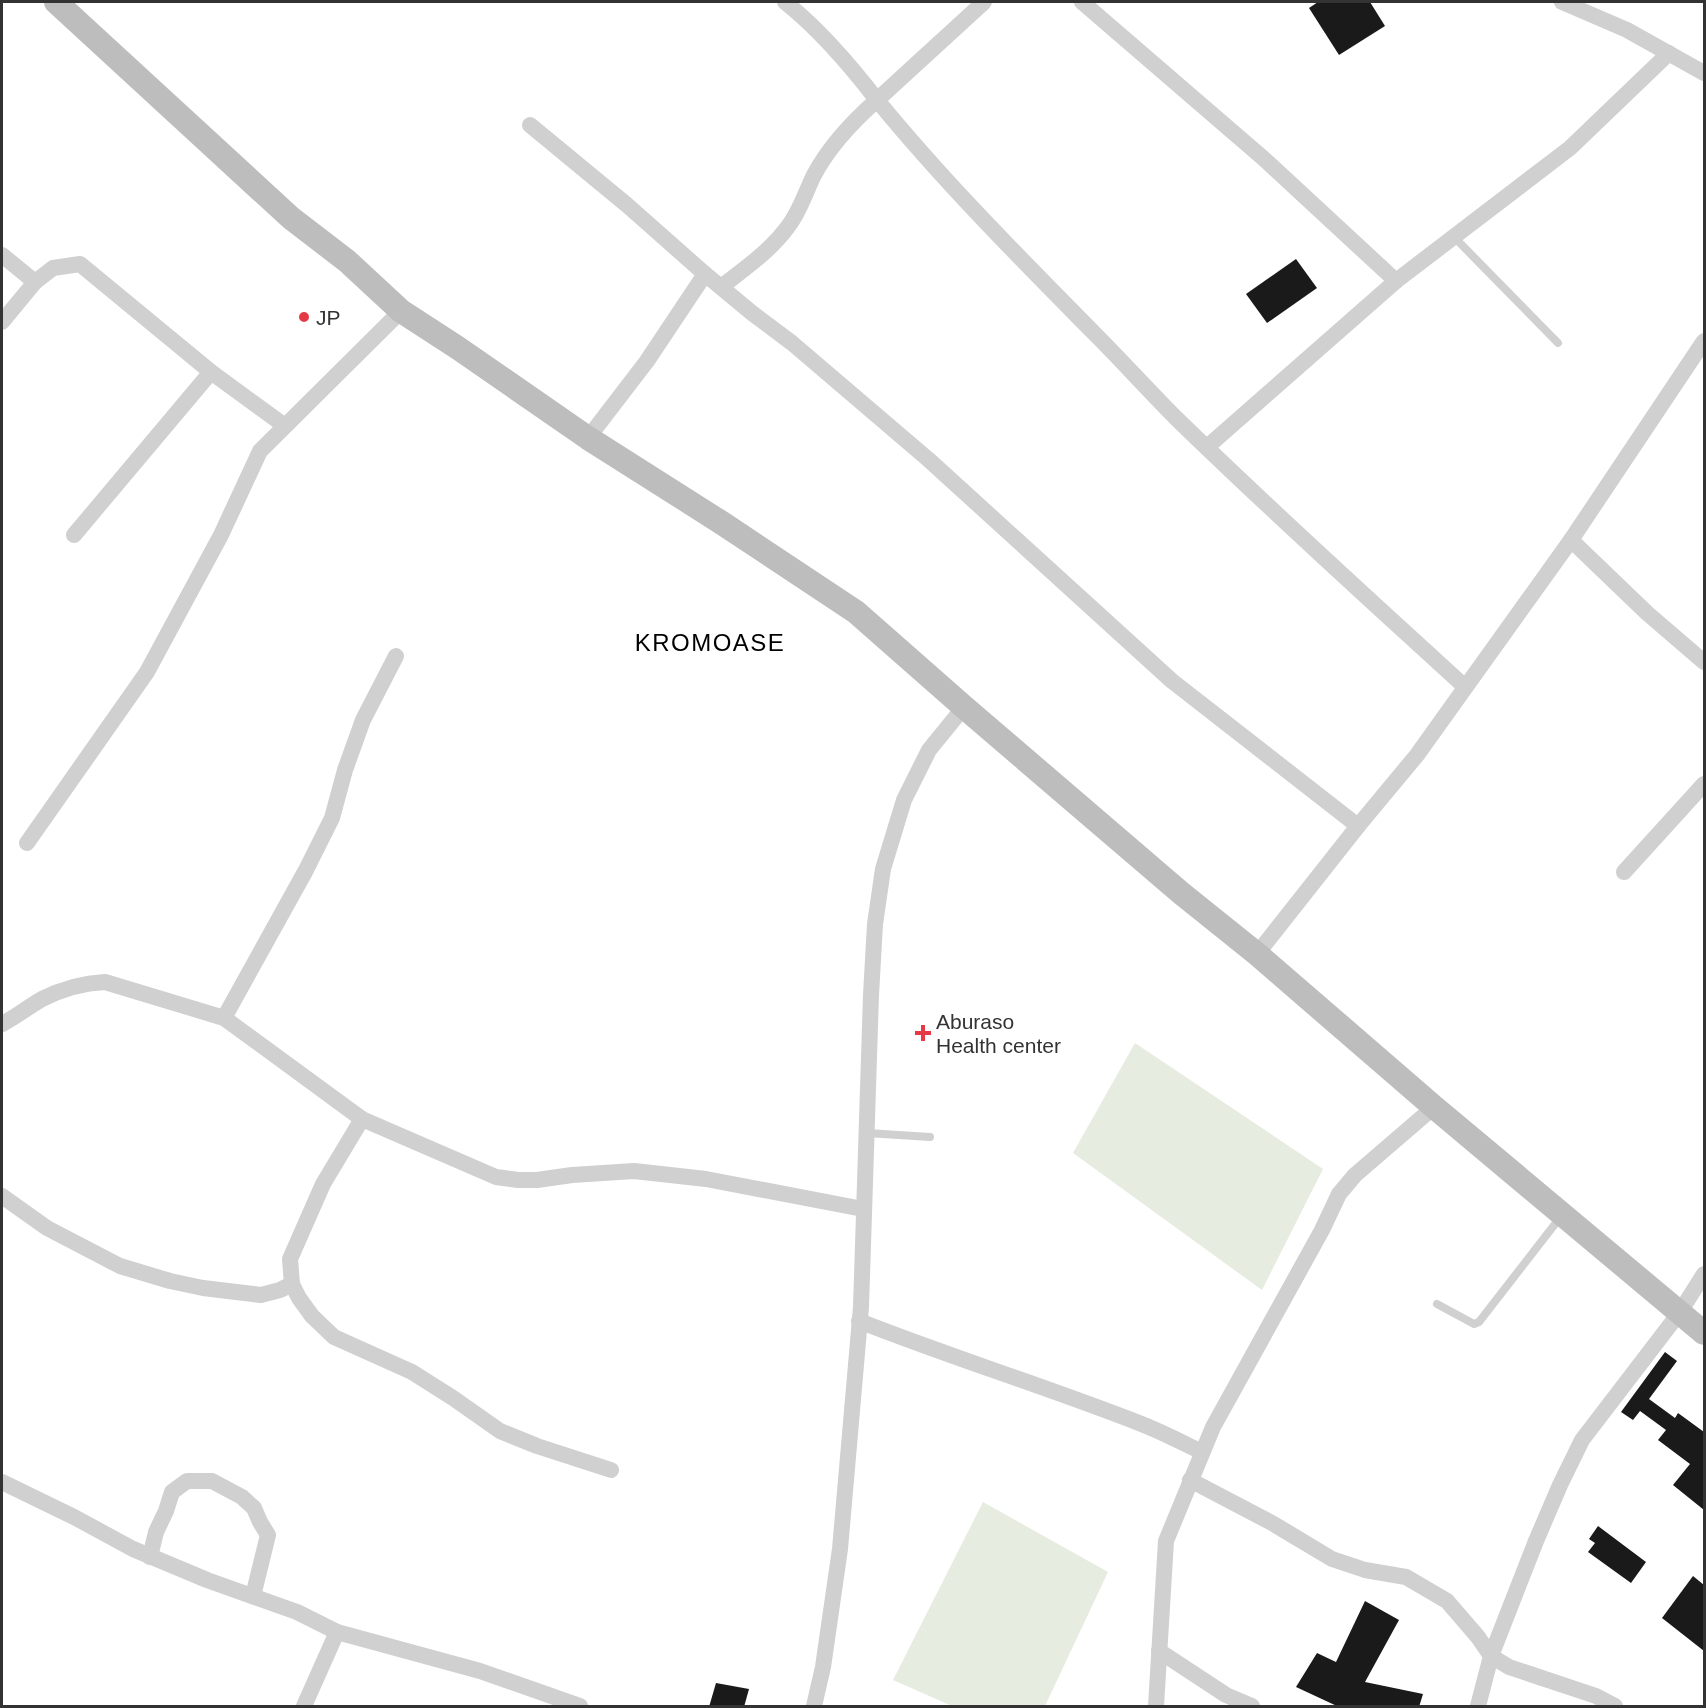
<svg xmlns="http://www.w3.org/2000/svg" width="1706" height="1708" viewBox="0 0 1706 1708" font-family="Helvetica,sans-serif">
  <rect width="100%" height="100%" fill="#fff"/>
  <g fill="#e6ecdf">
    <path d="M1135,1043l188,126 -61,121 -189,-137z"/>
    <path d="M983,1502l125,70 -63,134h-93l-59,-26z"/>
  </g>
  <g fill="#1a1a1a">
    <path d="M1318,2h52l15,24 -46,29 -30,-47z"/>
    <path d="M1296,259l21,29 -50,35 -21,-29z"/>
    <path d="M1665,1352l12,9 -28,38 26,19 3,-5 26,19v78l-31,-25 17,-21 -32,-24 8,-10 -26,-19 -7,9 -12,-8z"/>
    <path d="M1598,1526l48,36 -15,21 -43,-31 7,-9 -6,-4z"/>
    <path d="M1693,1576l11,9v66l-42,-33z"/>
    <path d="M1365,1601l34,19 -34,62 58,12 -4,13h-80l-43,-20 21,-34 19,9z"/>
    <path d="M716,1683l33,6 -5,18h-35z"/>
  </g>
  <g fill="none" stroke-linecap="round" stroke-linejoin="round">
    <g stroke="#d0d0d0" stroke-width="8">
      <path d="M1454,237l104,106"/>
      <path d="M867,1133l63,4"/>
      <path d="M1437,1304l37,20 5,-2 83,-107"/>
    </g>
    <g stroke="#d0d0d0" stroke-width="16">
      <path d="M984,2l-107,98c67,82 142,157 217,233 28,28 54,57 82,85 94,92 192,180 289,269"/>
      <path d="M1082,2l181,156 133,123"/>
      <path d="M1562,2l65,28 77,43"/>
      <path d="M530,125l97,80 78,69 47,39 40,30 137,117 243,221 186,145"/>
      <path d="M2,255l33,27"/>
      <path d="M721,287c23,-18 48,-35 66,-59 13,-16 18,-35 27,-53 16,-30 38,-53 63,-75 -27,-35 -58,-71 -92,-98"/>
      <path d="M2,322l33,-40 18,-14 27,-4 131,108 74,54"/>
      <path d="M588,438l59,-77 58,-87"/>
      <path d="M1207,447l189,-166 174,-133 99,-95"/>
      <path d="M74,535l137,-163"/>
      <path d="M1571,540l76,73 57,49"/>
      <path d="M27,843l120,-171 74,-137 39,-84 141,-140"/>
      <path d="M1624,872l80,-88"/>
      <path d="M1257,954l101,-128 59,-71 154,-215 133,-199"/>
      <path d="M224,1018l82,-148 26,-52 13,-48 18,-50 33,-64"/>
      <path d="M2,1024c14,-7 26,-17 40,-25 20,-10 41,-16 63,-17l119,36 138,101 134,58 22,3h19l35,-5 62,-4 72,8 157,30"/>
      <path d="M362,1119l-39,65 -33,75 2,25 7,14 13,18 22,21 78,35 41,26 47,33 37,15 74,24"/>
      <path d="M2,1196l45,32 73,38 50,15 33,7 58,7 19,-5 12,-6"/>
      <path d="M859,1321c94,37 191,67 285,104 20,8 39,18 58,27"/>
      <path d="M1190,1480l82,43 60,36 33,11 41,7 41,24 31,36 13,19 18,11 87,29 19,10"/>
      <path d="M2,1482l72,35 59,32 74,31 90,32 40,20 143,39 100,35"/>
      <path d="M150,1557l6,-25 10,-21 6,-19 15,-11h25l30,16 12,11 6,14 8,13 -15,61"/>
      <path d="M1159,1651l67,44 26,11"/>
      <path d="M304,1706l33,-74"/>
      <path d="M814,1706l9,-39 17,-118 21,-242 10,-312 4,-71 8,-55 21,-69 25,-50 35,-43"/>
      <path d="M1156,1706l10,-165 47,-114 109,-197 17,-36 16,-19 79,-68"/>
      <path d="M1478,1706l13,-50 45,-115 24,-56 22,-45 98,-128 24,-38"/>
    </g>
    <path stroke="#bdbdbd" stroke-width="24" d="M56,2l235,216 56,43 54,50 57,37 130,90 134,85 134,89 108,95 217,186 76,61 177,153 270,226"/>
  </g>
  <g fill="#e63946" stroke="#fff" stroke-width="2">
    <circle cx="304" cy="317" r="6"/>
    <path d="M920 1024h6v6h6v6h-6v6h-6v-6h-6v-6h6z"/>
  </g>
  <g text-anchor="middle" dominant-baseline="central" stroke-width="6" stroke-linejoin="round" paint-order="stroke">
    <g font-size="21" fill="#333" stroke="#fff" text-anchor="start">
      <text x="316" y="317">JP</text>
      <text x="936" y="1021">Aburaso<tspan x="936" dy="24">Health center</tspan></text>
    </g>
    <g font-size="24" letter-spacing="1.5" fill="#000" stroke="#fff">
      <text x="710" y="642">KROMOASE</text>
    </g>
  </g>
  <rect width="1706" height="1708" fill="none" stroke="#333333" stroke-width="6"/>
</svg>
